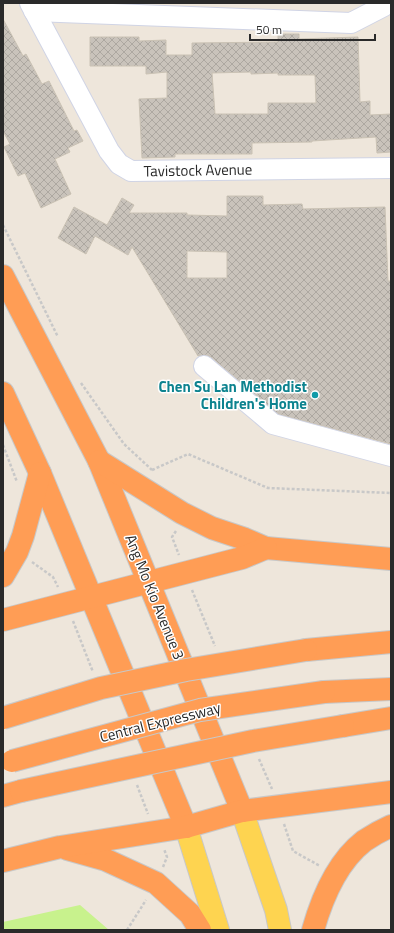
<svg xmlns="http://www.w3.org/2000/svg" width="394" height="933" viewBox="0 0 394 933" font-family="'Titillium Web',sans-serif">
  <defs>
    <pattern id="building-cross-hatch" width="8" height="8" patternUnits="userSpaceOnUse"><rect width="8" height="8" fill="#c9c3bb"/><path d="M0 0l8 8M0 8l8-8" fill="none" stroke="#ada8a1"/></pattern>
  </defs>
  <rect width="100%" height="100%" fill="#eee6db"/>
  <path fill="#c8f28d" d="M80,905l29,25h-106v-8z"/>
  <g fill="url(#building-cross-hatch)" stroke="#cac2b4" fill-rule="evenodd">
    <path d="M3,19l20,37 3,-2 16,30 7,-3 25,50 3,-1 6,11 -15,7 2,4 -15,7 16,35 -30,14 -16,-35 -7,3 -14,-29 6,-3 -7,-13z"/>
    <path d="M278,34h21v5l59,-2 2,65 10,-1v14l21,-1v38l-14,1 -1,-16 -64,4v1l-60,1v11h-77v3l-33,1 -3,-59 28,-1v-26l-21,2v-8h-56v-29h49v4l27,-1v15h26v-12l86,-1zM251,72v2l27,-1v2h37l1,28h-48v11h-53l-3,-41z"/>
    <path d="M227,196h36v9l39,-1 1,5 82,-2 3,74h3v163l-113,-30 -67,-57 -5,-2 -8,1 -66,-109 -4,8 -33,-19 -9,18 -28,-16 16,-31 33,18 15,-27 12,7 -5,8h58v2l40,1zM187,251l40,1v26h-40z"/>
  </g>
  <g fill="none" stroke-linecap="round" stroke-linejoin="round">
    <defs>
      <g id="minor">
        <path d="M30,3l79,148 10,13 12,7 260,-3"/>
        <path d="M34,11l317,12 33,-17 2,-3"/>
        <path d="M204,366l69,58 118,32"/>
      </g>
      <g id="major">
        <path d="M242,811l34,99 4,20"/>
        <path d="M186,827l32,103"/>
      </g>
      <g id="highway">
        <path d="M3,276l96,185 143,350"/>
        <path d="M3,393l37,80 146,354"/>
        <path d="M99,461l83,52 30,15 33,11 21,9 125,11"/>
        <path d="M3,576l14,-24 6,-16 17,-63"/>
        <path d="M3,620l239,-62 24,-10"/>
        <path d="M306,650l85,-8"/>
        <path d="M324,692l67,-3"/>
        <path d="M343,726l48,-8"/>
        <path d="M3,796l18,-5"/>
        <path d="M67,849l39,11 50,23 34,31 10,16"/>
        <path d="M3,861l57,-14 126,-20 56,-16 149,-19"/>
        <path d="M313,930c9,-32 24,-68 51,-89 9,-6 18,-11 27,-15"/>
      </g>
    </defs>
    <use href="#minor" stroke="#d0d4e5" stroke-width="22"/>
    <use href="#major" stroke="#c8c8c8" stroke-width="24"/>
    <use href="#highway" stroke="#c8c8c8" stroke-width="24"/>
    <g stroke="#c8c8c8" stroke-width="2.5" stroke-dasharray="3 2" stroke-linecap="butt">
      <path d="M3,225l55,112"/>
      <path d="M81,383l43,61 28,26"/>
      <path d="M3,445l14,37"/>
      <path d="M152,470l36,-16 80,34 123,5"/>
      <path d="M176,531l-4,6 7,18"/>
      <path d="M32,562l21,15 5,10"/>
      <path d="M192,590l23,56"/>
      <path d="M73,621l20,51"/>
      <path d="M259,759l13,30"/>
      <path d="M137,785l11,29"/>
      <path d="M284,824l9,27 27,15"/>
      <path d="M163,867l4,-10 -3,-8"/>
      <path d="M127,930l19,-30"/>
    </g>
    <use href="#minor" stroke="#fff" stroke-width="20"/>
    <use href="#major" stroke="#fed450" stroke-width="22"/>
    <use href="#highway" stroke="#ff9d55" stroke-width="22"/>
    <defs>
      <g id="highway-bridge">
        <path d="M3,718l98,-30 85,-18 120,-20"/>
        <path d="M12,761l188,-51 124,-18"/>
        <path d="M21,791l232,-50 90,-15"/>
      </g>
    </defs>
    <use href="#highway-bridge" stroke="#c8c8c8" stroke-width="24" stroke-linecap="butt"/>
    <use href="#highway-bridge" stroke="#ff9d55" stroke-width="22"/>
  </g>
  <circle fill="#0f9aa8" stroke="#fff" stroke-width="1.5" cx="315" cy="395" r="4"/>
  <g text-anchor="middle" dominant-baseline="central" stroke-width="3" stroke-linejoin="round" paint-order="stroke">
    <g font-size="15" fill="#2a2a2a" stroke="#fff">
      <text transform="translate(198 170) rotate(-1)">Tavistock Avenue</text>
      <text transform="translate(155 597) rotate(68)">Ang Mo Kio Avenue 3</text>
      <text transform="translate(160 722) rotate(-14)">Central Expressway</text>
    </g>
    <g font-size="15" font-weight="bold" fill="#0d838f" stroke="#fff" text-anchor="end">
      <text x="307" y="386">Chen Su Lan Methodist<tspan x="307" dy="17">Children's Home</tspan></text>
    </g>
  </g>
  <rect width="394" height="933" fill="none" stroke="#2a2a2a" stroke-width="8"/>
  <path d="M250 34v6h125v-6" fill="none" stroke="#2a2a2a" stroke-width="2"/>
  <text x="256" y="34" font-size="12" fill="#2a2a2a" stroke="#ffffff" stroke-width="3" paint-order="stroke">50 m</text>
</svg>
